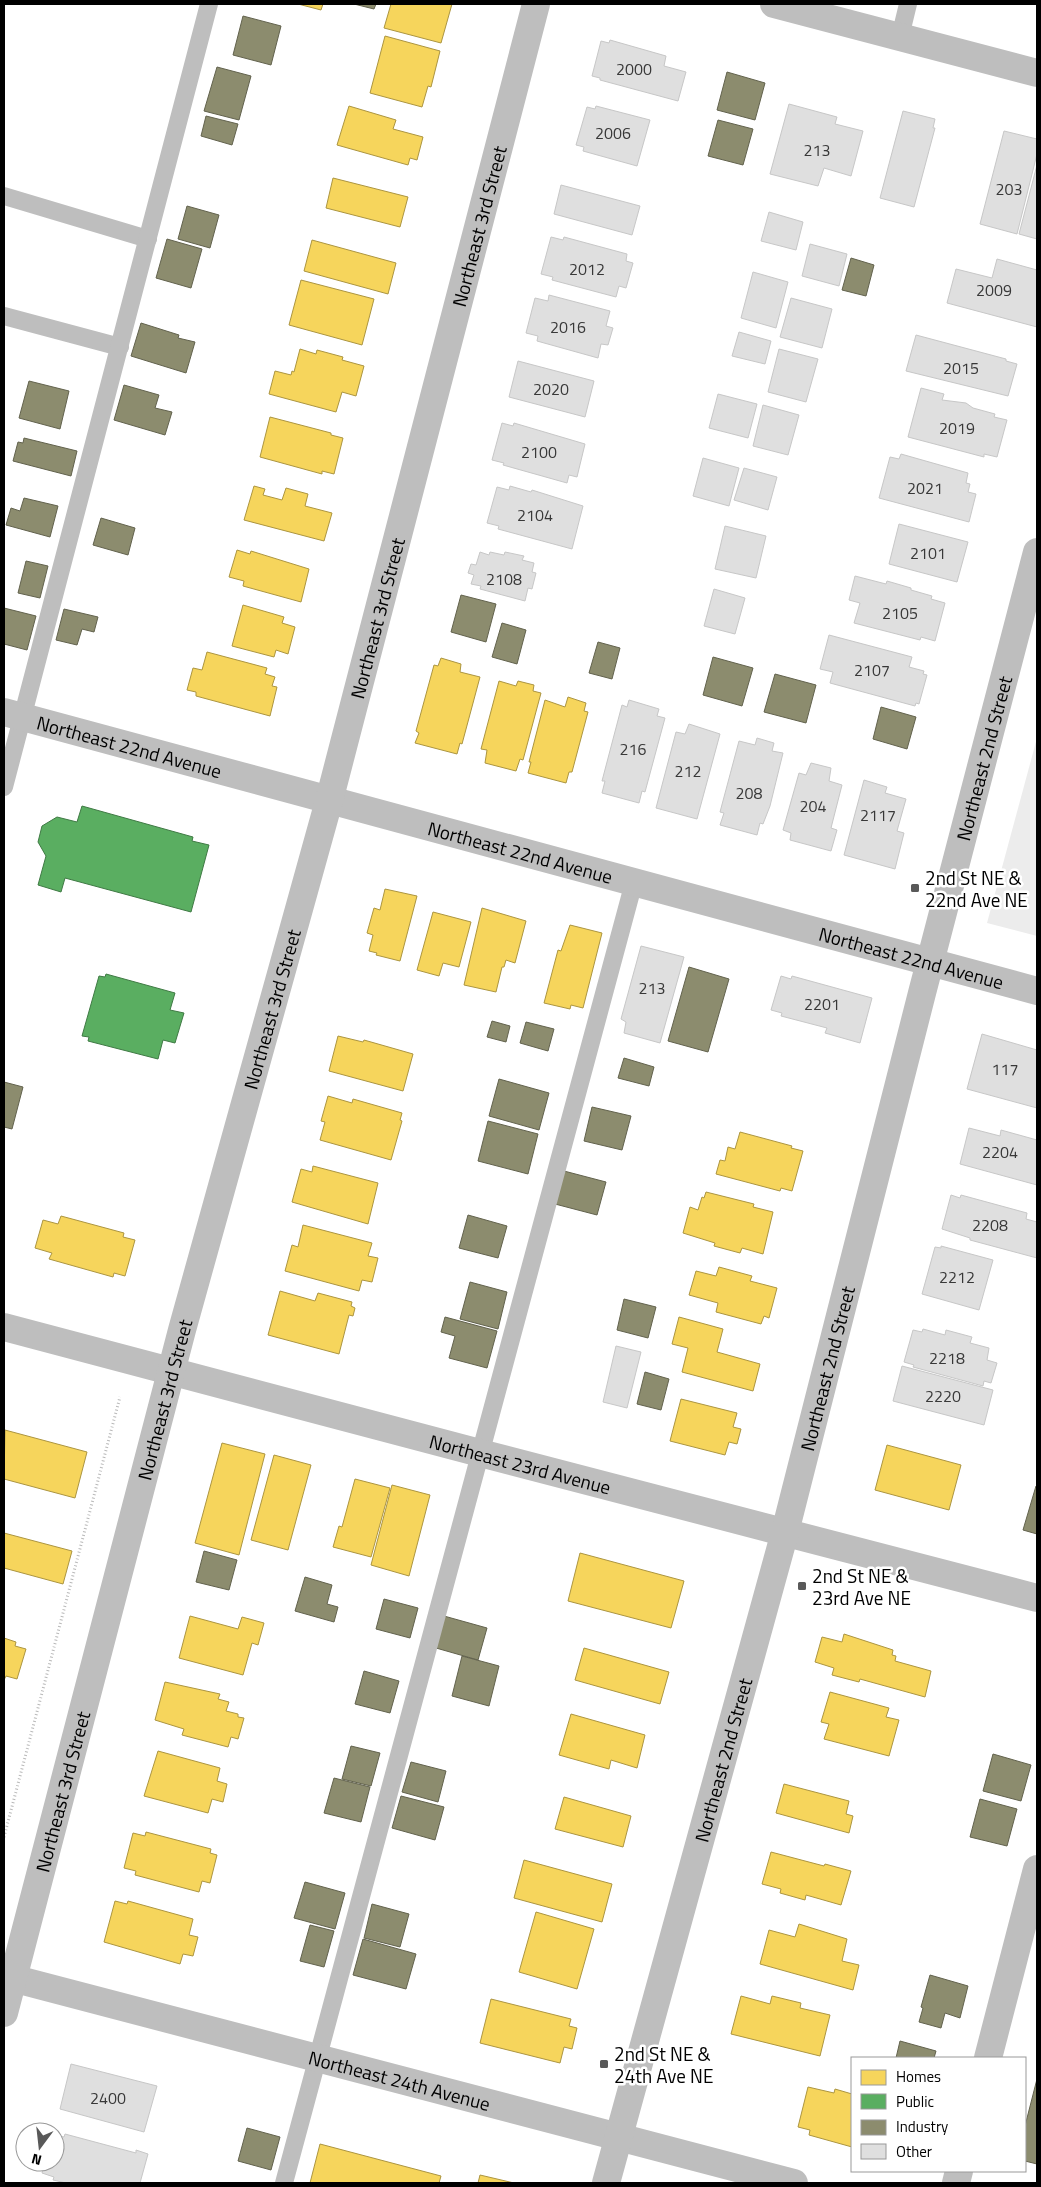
<svg xmlns="http://www.w3.org/2000/svg" width="1041" height="2187" viewBox="0 0 1041 2187" font-family="'Titillium Web',sans-serif">
  <rect width="100%" height="100%" fill="#fff"/>
  <path fill="#ececec" d="M1037,738v198l-50,-13z"/>
  <g fill="#f6d55c" stroke="#ac9540">
    <path d="M298,4h25l-2,6z"/>
    <path d="M391,4h61l-11,39 -57,-15z"/>
    <path d="M385,36l55,15 -9,36 -3,-1 -6,21 -52,-14z"/>
    <path d="M349,106l47,14 -3,9 30,8 -6,23 -7,-2 -2,7 -71,-20z"/>
    <path d="M333,178l75,19 -8,30 -74,-19z"/>
    <path d="M312,240l84,23 -8,31 -84,-23z"/>
    <path d="M301,280l73,19 -12,46 -73,-20z"/>
    <path d="M300,349l16,5 1,-4 26,7 -1,3 22,6 -8,30 -14,-4 -6,20 -67,-18 6,-23 16,4 1,-4 2,1z"/>
    <path d="M270,417l61,16v2l12,3 -9,36 -12,-3v3l-62,-17z"/>
    <path d="M254,486l11,3 -2,6 19,5 4,-12 22,6 -3,12 27,7 -8,28 -80,-21z"/>
    <path d="M237,550l13,4 1,-3 58,18 -8,33 -58,-16 1,-5 -15,-4z"/>
    <path d="M243,605l41,12 -2,6 13,4 -7,27 -12,-4 -2,7 -42,-11z"/>
    <path d="M207,652l60,16 -2,6 10,3 -3,9 5,1 -7,29 -74,-20v-4l-9,-2 6,-22 9,2z"/>
    <path d="M441,658l20,6 -1,8 20,5 -18,67 -2,-1 -3,11 -42,-11 4,-10 -3,-2 18,-66 4,1z"/>
    <path d="M499,681l17,5 2,-5 16,4 -1,6 8,2 -18,67 -3,-1 -4,12 -31,-8 2,-13 -6,-1z"/>
    <path d="M568,697l18,6 -2,8 4,1 -16,60h-3l-3,11 -38,-10 3,-11h-2l16,-62 20,7z"/>
    <path d="M385,889l32,7 -17,65 -24,-6 1,-2 -8,-2 4,-16 -6,-2 7,-25 6,2z"/>
    <path d="M482,908l44,13 -11,42 -9,-3 -2,7h-2l-6,25 -32,-7z"/>
    <path d="M433,912l38,10 -12,45 -16,-4 -4,13 -22,-6z"/>
    <path d="M570,925l32,8 -19,75 -12,-3 -1,4 -26,-6 14,-53 3,1z"/>
    <path d="M338,1036l25,6 1,-2 49,14 -10,37 -74,-20z"/>
    <path d="M328,1096l24,7 1,-4 49,14 -2,7 2,1 -11,39 -71,-20 5,-18 -4,-1z"/>
    <path d="M740,1132l52,14 -1,2 12,3 -11,40 -11,-3 -1,3 -64,-17 4,-14 5,1 3,-14 7,2z"/>
    <path d="M313,1166l65,17 -10,41 -76,-22 9,-33 11,3z"/>
    <path d="M706,1192l48,12 -1,3 20,5 -10,42 -21,-6 -2,5 -26,-7 1,-3 -32,-10 7,-26 8,3 4,-13 2,1z"/>
    <path d="M61,1216l63,17 -1,4 12,3 -10,36 -11,-3 -1,4 -64,-18 3,-6 -17,-5 8,-28 15,4z"/>
    <path d="M303,1225l69,18 -4,13 10,2 -6,24 -10,-2 -3,11 -74,-20 7,-26 6,2z"/>
    <path d="M719,1267l33,9 -2,5 27,7 -8,30 -5,-2 -3,8 -45,-12 2,-9 -29,-8 7,-24 20,5z"/>
    <path d="M280,1291l35,10 3,-8 34,9 -1,4 4,2 -2,8 -4,-1 -10,39 -71,-19z"/>
    <path d="M679,1317l44,12 -6,23 43,12 -7,27 -71,-19 6,-24 -16,-4z"/>
    <path d="M681,1399l56,14 -4,14 8,2 -4,15 -8,-2 -4,13 -55,-14z"/>
    <path d="M5,1430l82,22 -12,46 -71,-19z"/>
    <path d="M222,1443l43,11 -26,101 -44,-12z"/>
    <path d="M887,1445l74,20 -12,45 -74,-20z"/>
    <path d="M274,1455l37,10 -23,85 -37,-10z"/>
    <path d="M355,1479l35,9 -19,69 -38,-10 6,-21 3,1z"/>
    <path d="M392,1485l38,10 -21,81 -38,-11z"/>
    <path d="M4,1533l68,18 -9,33 -59,-16z"/>
    <path d="M580,1553l104,28 -13,47 -103,-27z"/>
    <path d="M190,1616l48,13 4,-12 22,6 -6,22 -6,-2 -9,32 -64,-17z"/>
    <path d="M844,1634l49,16 -1,5 4,1 -1,5 36,10 -6,26 -65,-18 -1,3 -27,-7 2,-7 -19,-6 7,-25 20,5z"/>
    <path d="M4,1638l12,4 -1,4 11,3 -9,30 -11,-3 -2,4z"/>
    <path d="M584,1648l85,24 -9,32 -85,-24z"/>
    <path d="M165,1682l55,12 -2,5 11,3 -3,9 12,3v3l6,1 -6,21 -7,-2 -3,10 -46,-12 2,-6 -29,-9z"/>
    <path d="M830,1692l59,16 -3,9 13,3 -10,36 -65,-17 5,-15 -8,-2z"/>
    <path d="M571,1714l74,21 -8,33 -26,-8 -2,9 -50,-14z"/>
    <path d="M158,1751l62,17 -3,13 10,3 -4,18 -11,-3 -4,14 -64,-17z"/>
    <path d="M784,1784l65,17 -3,13 7,2 -4,17 -73,-20z"/>
    <path d="M564,1797l67,19 -8,31 -68,-18z"/>
    <path d="M146,1832l65,17 -1,4 7,2 -7,28 -8,-2 -3,11 -64,-17 1,-4 -12,-3 9,-35 12,3z"/>
    <path d="M771,1852l53,14 1,-2 26,7 -10,34 -35,-10 -1,5 -25,-7 1,-4 -19,-5z"/>
    <path d="M524,1860l88,24 -10,38 -88,-24z"/>
    <path d="M115,1901l12,3 1,-3 65,18 -4,16 9,2 -5,19 -10,-2 -3,10 -76,-22z"/>
    <path d="M536,1912l58,17 -17,60 -58,-17z"/>
    <path d="M799,1924l48,15 -5,22 17,4 -6,25 -93,-26 9,-34 26,7z"/>
    <path d="M741,1996l29,8 2,-8 29,7 -1,5 30,7 -10,41 -89,-22z"/>
    <path d="M491,1999l80,20 -2,7 8,2 -5,21 -8,-2 -4,16 -80,-20z"/>
    <path d="M808,2087l26,6 1,-4 17,5v53l-43,-12 1,-5 -12,-3z"/>
    <path d="M320,2144l121,32 -2,7h-129z"/>
    <path d="M480,2175l34,8h-36z"/>
  </g>
  <g fill="#5aae61" stroke="#3f7a44">
    <path d="M82,806l111,31 -1,4 17,4 -18,67 -126,-34 -4,14 -23,-7 8,-29 -8,-14 4,-16 15,-9 20,5z"/>
    <path d="M106,974l69,19 -5,17 14,3 -9,30 -12,-3 -5,19 -70,-18 1,-4 -7,-1 17,-60 6,1z"/>
  </g>
  <g fill="#8c8c6e" stroke="#62624d">
    <path d="M354,4h22l-2,5z"/>
    <path d="M243,16l38,10 -10,39 -38,-10z"/>
    <path d="M217,67l34,9 -12,44 -35,-9z"/>
    <path d="M727,72l38,11 -10,37 -38,-10z"/>
    <path d="M206,116l32,8 -6,21 -31,-9z"/>
    <path d="M718,120l35,9 -10,36 -35,-9z"/>
    <path d="M187,206l32,9 -9,33 -32,-9z"/>
    <path d="M167,239l35,10 -11,39 -35,-10z"/>
    <path d="M851,258l23,7 -8,31 -24,-6z"/>
    <path d="M141,323l38,12 -1,3 17,4 -9,31 -55,-17z"/>
    <path d="M29,381l40,10 -9,38 -41,-11z"/>
    <path d="M124,385l35,10 -4,13 17,4 -7,23 -51,-15z"/>
    <path d="M24,438l53,13 -6,25 -58,-15 5,-19 5,1z"/>
    <path d="M24,498l34,8 -8,31 -44,-12 5,-17 9,3z"/>
    <path d="M101,518l34,10 -7,27 -35,-10z"/>
    <path d="M26,561l22,5 -8,32 -22,-5z"/>
    <path d="M461,595l35,9 -10,38 -35,-10z"/>
    <path d="M4,608l32,8 -9,34 -23,-6z"/>
    <path d="M64,609l34,8 -4,15 -12,-3 -5,16 -21,-5z"/>
    <path d="M502,623l24,7 -9,34 -25,-7z"/>
    <path d="M598,642l22,6 -8,31 -23,-6z"/>
    <path d="M713,657l40,11 -11,38 -39,-11z"/>
    <path d="M775,674l41,11 -10,38 -42,-11z"/>
    <path d="M881,707l35,10 -9,32 -34,-10z"/>
    <path d="M689,967l40,12 -21,73 -40,-11z"/>
    <path d="M492,1021l18,5 -4,16 -19,-5z"/>
    <path d="M526,1022l28,7 -6,22 -28,-8z"/>
    <path d="M624,1058l30,9 -5,19 -31,-8z"/>
    <path d="M499,1079l50,14 -10,37 -50,-14z"/>
    <path d="M4,1082l19,5 -11,42 -8,-2z"/>
    <path d="M592,1107l39,9 -9,34 -38,-9z"/>
    <path d="M488,1121l50,13 -10,40 -50,-13z"/>
    <path d="M564,1171l42,11 -9,33 -42,-11z"/>
    <path d="M468,1215l39,11 -9,32 -39,-10z"/>
    <path d="M470,1282l37,10 -9,37 -38,-10z"/>
    <path d="M624,1299l32,8 -8,31 -31,-8z"/>
    <path d="M445,1317l52,14 -10,37 -38,-10 6,-22 -14,-4z"/>
    <path d="M645,1372l24,7 -8,31 -24,-6z"/>
    <path d="M1036,1486l1,1v47l-14,-4z"/>
    <path d="M204,1551l33,9 -8,30 -33,-8z"/>
    <path d="M305,1577l27,8 -5,19 11,3 -4,15 -39,-11z"/>
    <path d="M384,1599l34,9 -8,30 -34,-9z"/>
    <path d="M444,1616l43,12 -9,32 -42,-12z"/>
    <path d="M462,1656l37,10 -10,40 -37,-10z"/>
    <path d="M364,1671l35,10 -9,32 -35,-9z"/>
    <path d="M351,1746l29,7 -9,33 -29,-7z"/>
    <path d="M993,1754l38,11 -10,36 -38,-10z"/>
    <path d="M411,1762l35,9 -8,31 -36,-10z"/>
    <path d="M334,1778l36,9 -9,35 -37,-9z"/>
    <path d="M401,1796l43,11 -9,33 -43,-12z"/>
    <path d="M980,1799l37,10 -10,37 -37,-9z"/>
    <path d="M305,1882l40,11 -10,36 -41,-11z"/>
    <path d="M372,1904l37,10 -9,33 -36,-9z"/>
    <path d="M310,1925l24,6 -10,36 -24,-6z"/>
    <path d="M363,1939l53,15 -10,35 -53,-14z"/>
    <path d="M930,1975l38,11 -8,32 -15,-5 -4,15 -22,-6 4,-14 -2,-1z"/>
    <path d="M900,2041l36,10 -2,7h-38z"/>
    <path d="M1037,2079v85l-12,-3v-35z"/>
    <path d="M247,2128l33,9 -9,33 -33,-9z"/>
  </g>
  <g fill="#dfdfdf" stroke="#c7c7c7">
    <path d="M610,40l56,16 -2,10 22,6 -8,29 -78,-21v-2l-8,-2 9,-35 8,2z"/>
    <path d="M789,104l48,13 -2,7 28,7 -12,45 -27,-8 -6,18 -48,-12z"/>
    <path d="M596,106l54,14 -13,46 -54,-15 1,-4 -8,-2 11,-38 8,2z"/>
    <path d="M903,111l32,8 -2,9h2l-21,79 -34,-9z"/>
    <path d="M1004,131l33,8v15l-20,80 -37,-10z"/>
    <path d="M1037,165v74l-18,-5z"/>
    <path d="M561,185l79,21 -8,29 -78,-21z"/>
    <path d="M769,212l34,10 -7,28 -35,-9z"/>
    <path d="M551,237l12,3 1,-3 63,17 -1,7 7,2 -7,25 -7,-2 -3,11 -64,-17 1,-3 -12,-3z"/>
    <path d="M810,244l37,10 -8,32 -37,-10z"/>
    <path d="M997,259l40,11v57l-90,-24 9,-34 36,9z"/>
    <path d="M753,272l35,10 -12,46 -35,-10z"/>
    <path d="M549,295l61,16 -4,15 7,2 -5,17 -7,-1 -3,14 -61,-17 1,-5 -12,-3 9,-35 13,3z"/>
    <path d="M791,298l41,11 -10,39 -42,-11z"/>
    <path d="M739,332l32,9 -6,23 -33,-8z"/>
    <path d="M916,335l90,24v2l11,3 -9,32 -102,-25z"/>
    <path d="M779,349l39,10 -12,43 -38,-10z"/>
    <path d="M518,361l76,20 -9,36 -76,-20z"/>
    <path d="M921,388l23,6 -2,6 24,3 7,5 22,6 -1,3 13,3 -10,37 -13,-3v3l-76,-20z"/>
    <path d="M718,394l39,10 -9,34 -39,-10z"/>
    <path d="M763,405l36,10 -11,40 -35,-9z"/>
    <path d="M502,423l11,3 1,-3 71,21 -8,33 -8,-2 -2,8 -64,-18 1,-2 -12,-3z"/>
    <path d="M901,454l67,19 -2,10 4,1 -2,8 8,2 -7,28 -90,-24 11,-41 9,2z"/>
    <path d="M703,458l36,10 -10,38 -36,-10z"/>
    <path d="M744,468l33,9 -9,33 -34,-10z"/>
    <path d="M510,486l21,6 1,-2 51,16 -11,43 -74,-20 1,-3 -12,-3 10,-36 12,3z"/>
    <path d="M899,524l69,18 -11,40 -68,-18z"/>
    <path d="M725,526l41,10 -10,42 -41,-9z"/>
    <path d="M480,552l9,3 1,-3 14,3 1,-3 19,4 -2,4 12,3 -2,9 4,1 -4,16 -4,-1 -3,13 -45,-12 1,-3 -10,-2 3,-9 -6,-2 3,-9 5,1z"/>
    <path d="M855,576l31,8 1,-3 24,7v2l21,6 -1,3 14,4 -10,38 -14,-4 -1,3 -66,-17 6,-20 -11,-3z"/>
    <path d="M714,589l31,9 -10,36 -31,-8z"/>
    <path d="M829,635l83,22 -3,10 15,4 -1,3 4,1 -8,29 -3,-1 -1,3 -85,-23 3,-11 -13,-3z"/>
    <path d="M629,700l30,9 -2,7 8,2 -20,74 -3,-1 -3,12 -37,-10 3,-12h-3l20,-76 5,2z"/>
    <path d="M689,724l31,10 -23,85 -41,-11 20,-76 9,2z"/>
    <path d="M757,738l17,5 -2,8 11,2 -13,53 -7,18 -3,-1 -3,12 -37,-10 4,-12 -4,-1 19,-71 16,4z"/>
    <path d="M811,763l20,5 -2,13 13,4 -11,43 6,2 -6,21 -41,-11 1,-7 -8,-3 16,-57 7,2z"/>
    <path d="M864,780l23,7 -2,6 21,6 -9,32 7,2 -9,36 -51,-14z"/>
    <path d="M641,946l43,11 -24,86 -36,-10 2,-11 -5,-3z"/>
    <path d="M781,976l10,3 1,-3 80,22 -12,45 -35,-10 2,-5 -46,-12 1,-3 -11,-3z"/>
    <path d="M982,1034l55,16v58l-70,-19z"/>
    <path d="M969,1128l31,8 1,-6 36,10v45l-77,-21z"/>
    <path d="M951,1195l9,3 1,-3 66,18 -1,6 11,3v36l-67,-18v-2l-28,-9z"/>
    <path d="M941,1246l52,14 -14,50 -57,-16 13,-47 6,1z"/>
    <path d="M923,1329l22,6 1,-5 26,7 -2,6 19,5 -2,12 10,3 -6,20 -7,-2 -1,5 -70,-19 1,-2 -10,-3 9,-32 9,2z"/>
    <path d="M616,1346l25,6 -14,56 -24,-6z"/>
    <path d="M902,1366l91,24 -9,35 -91,-24z"/>
    <path d="M71,2064l86,22 -13,46 -84,-23z"/>
    <path d="M65,2134l71,19v-3l12,4 -8,29h-74l-13,-3 1,-3 -12,-4 3,-11h10v-27l9,2z"/>
  </g>
  <g fill="none" stroke-linecap="round" stroke-linejoin="round">
    <path stroke="#b9b9b9" stroke-width="3" stroke-dasharray="1 2.5" stroke-linecap="butt" d="M4,1837l116,-440"/>
    <g stroke="#bebebe" stroke-width="18">
      <path d="M900,37l8,-33"/>
      <path d="M4,196l144,43"/>
      <path d="M4,316l116,31"/>
      <path d="M4,787l205,-783"/>
      <path d="M284,2183l350,-1301"/>
    </g>
    <g stroke="#bebebe" stroke-width="28">
      <path d="M774,4l263,69"/>
      <path id="s1" d="M4,712l1033,279"/>
      <path id="s2" d="M4,1327l476,126 557,145"/>
      <path id="s3" d="M4,1976l790,207"/>
      <path id="s4" d="M4,2013l178,-683 147,-529 207,-797"/>
      <path d="M988,2058l49,-189"/>
      <path d="M956,2183l3,-12"/>
    </g>
    <path stroke="#bebebe" stroke-width="28" id="s5" d="M606,2183l179,-651 137,-539 115,-441"/>
  </g>
  <g fill="#595959" stroke="#fff" stroke-width="2">
    <rect x="910" y="883" width="10" height="10" rx="2.5"/>
    <rect x="797" y="1581" width="10" height="10" rx="2.5"/>
    <rect x="599" y="2059" width="10" height="10" rx="2.5"/>
  </g>
  <g text-anchor="middle" dominant-baseline="central" stroke-width="5" stroke-linejoin="round" paint-order="stroke">
    <g font-size="16" fill="#383838">
      <text x="634" y="69">2000</text>
      <text x="613" y="133">2006</text>
      <text x="817" y="150">213</text>
      <text x="1009" y="189">203</text>
      <text x="587" y="269">2012</text>
      <text x="994" y="290">2009</text>
      <text x="568" y="327">2016</text>
      <text x="961" y="368">2015</text>
      <text x="551" y="389">2020</text>
      <text x="957" y="428">2019</text>
      <text x="539" y="452">2100</text>
      <text x="925" y="488">2021</text>
      <text x="535" y="515">2104</text>
      <text x="928" y="553">2101</text>
      <text x="504" y="579">2108</text>
      <text x="900" y="613">2105</text>
      <text x="872" y="670">2107</text>
      <text x="633" y="749">216</text>
      <text x="688" y="771">212</text>
      <text x="749" y="793">208</text>
      <text x="813" y="806">204</text>
      <text x="878" y="815">2117</text>
      <text x="652" y="988">213</text>
      <text x="822" y="1004">2201</text>
      <text x="1005" y="1069">117</text>
      <text x="1000" y="1152">2204</text>
      <text x="990" y="1225">2208</text>
      <text x="957" y="1277">2212</text>
      <text x="947" y="1358">2218</text>
      <text x="943" y="1396">2220</text>
      <text x="108" y="2098">2400</text>
    </g>
    <g font-size="19" fill="#000" stroke="#fff">
      <text stroke="none"><textPath href="#s4" startOffset="1849">Northeast 3rd Street</textPath></text>
      <text stroke="none"><textPath href="#s4" startOffset="1444">Northeast 3rd Street</textPath></text>
      <text stroke="none"><textPath href="#s1" startOffset="130">Northeast 22nd Avenue</textPath></text>
      <text stroke="none"><textPath href="#s5" startOffset="1474">Northeast 2nd Street</textPath></text>
      <text stroke="none"><textPath href="#s1" startOffset="535">Northeast 22nd Avenue</textPath></text>
      <text stroke="none"><textPath href="#s1" startOffset="940">Northeast 22nd Avenue</textPath></text>
      <text stroke="none"><textPath href="#s4" startOffset="1039">Northeast 3rd Street</textPath></text>
      <text stroke="none"><textPath href="#s5" startOffset="844">Northeast 2nd Street</textPath></text>
      <text stroke="none"><textPath href="#s4" startOffset="634">Northeast 3rd Street</textPath></text>
      <text stroke="none"><textPath href="#s2" startOffset="534">Northeast 23rd Avenue</textPath></text>
      <text stroke="none"><textPath href="#s5" startOffset="439">Northeast 2nd Street</textPath></text>
      <text stroke="none"><textPath href="#s4" startOffset="229">Northeast 3rd Street</textPath></text>
      <text stroke="none"><textPath href="#s3" startOffset="409">Northeast 24th Avenue</textPath></text>
    </g>
    <g font-size="19" fill="#000" stroke="#fff" text-anchor="start">
      <text x="925" y="877">2nd St NE &amp;<tspan x="925" dy="22">22nd Ave NE</tspan></text>
      <text x="812" y="1575">2nd St NE &amp;<tspan x="812" dy="22">23rd Ave NE</tspan></text>
      <text x="614" y="2053">2nd St NE &amp;<tspan x="614" dy="22">24th Ave NE</tspan></text>
    </g>
  </g>
  <rect width="1041" height="2187" fill="none" stroke="#000000" stroke-width="10"/>
  <rect x="851" y="2057" width="175" height="115" fill="#ffffff" stroke="#999999"/>
  <rect x="861" y="2070" width="25" height="15" fill="#f6d55c" stroke="#999999"/>
  <text x="896" y="2082" font-size="15" fill="#000000">Homes</text>
  <rect x="861" y="2094" width="25" height="15" fill="#5aae61" stroke="#999999"/>
  <text x="896" y="2107" font-size="15" fill="#000000">Public</text>
  <rect x="861" y="2120" width="25" height="15" fill="#8c8c6e" stroke="#999999"/>
  <text x="896" y="2132" font-size="15" fill="#000000">Industry</text>
  <rect x="861" y="2144" width="25" height="15" fill="#dfdfdf" stroke="#999999"/>
  <text x="896" y="2157" font-size="15" fill="#000000">Other</text>
  <g transform="translate(40 2147) rotate(195)"><circle r="24" fill="#ffffff" stroke="#999999"/>
  <path d="M0-4L9 19L0 12L-9 19Z" fill="#595959"/>
  <text y="-8" font-size="14" font-weight="bold" text-anchor="middle" fill="#000000">N</text>
  </g>
</svg>
